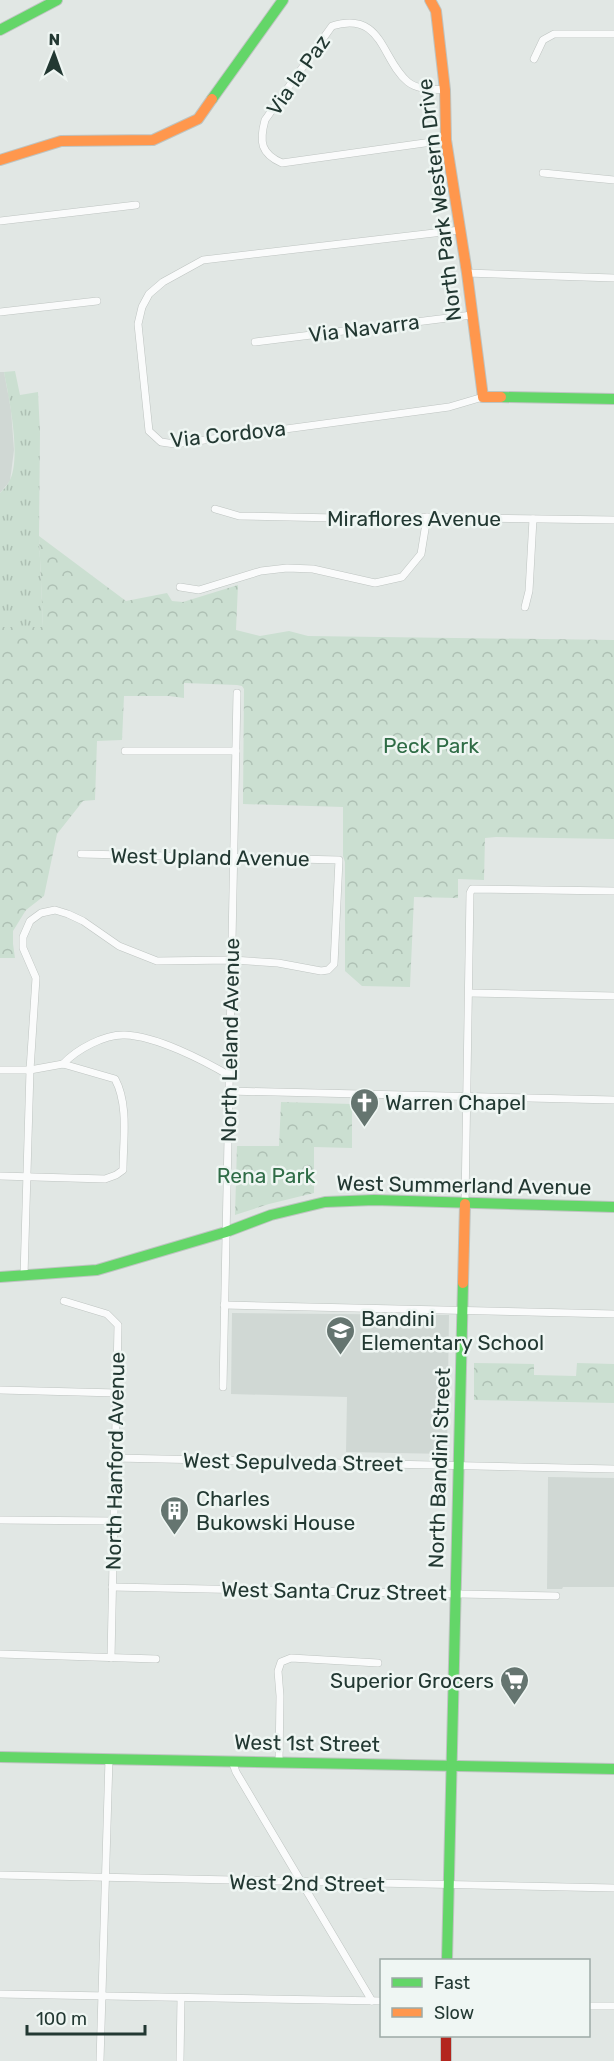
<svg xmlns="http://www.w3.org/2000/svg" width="614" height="2061" viewBox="0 0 614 2061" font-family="Rubik,sans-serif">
  <defs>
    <pattern id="grass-tufts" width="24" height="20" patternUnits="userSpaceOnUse" patternTransform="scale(1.5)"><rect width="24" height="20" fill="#cbdfd1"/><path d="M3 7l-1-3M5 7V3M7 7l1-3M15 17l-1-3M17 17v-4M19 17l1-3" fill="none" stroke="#aec0b4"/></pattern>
    <pattern id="park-crowns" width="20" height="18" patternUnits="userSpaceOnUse" patternTransform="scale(1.5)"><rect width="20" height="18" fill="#cbdfd1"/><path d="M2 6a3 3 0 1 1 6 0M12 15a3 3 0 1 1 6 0" fill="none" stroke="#aec0b4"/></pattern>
  </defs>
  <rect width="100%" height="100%" fill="#e1e7e4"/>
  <g fill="#d0d8d4">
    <path d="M0,372h4l7,38 3,40 -4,31 -10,12z"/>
    <path d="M232,1313l217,2 -2,139 -101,-2 1,-55 -116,-3z"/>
    <path d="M548,1477l66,1v109h-51l-1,2h-15z"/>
  </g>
  <path fill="url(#grass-tufts)" d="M15,371l5,24 18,-3 2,41 -1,103 4,91h-43v-134c3,-3 7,-7 9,-11 13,-23 0,-84 -5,-110z"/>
  <g fill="url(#park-crowns)">
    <path d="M39,536l87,65 41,-8 5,8 11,1 55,-17 -2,45 24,6 29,-5 19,5 306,4v199l-118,-2 -11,1 -1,42 -26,-1v19l-44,-1 -4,90 -48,-1 -17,-15v-109l-2,-6v-49l-100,-3 1,-115 -2,-3 -5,-1 -53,-2v15l-15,-2h-45l-2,44 -25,1 -2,59 -12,1 -26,33 -13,62 -18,14 -13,21v13l2,14h-15v-331h43z"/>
    <path d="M281,1102l71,2v44l-38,-1v46l-45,11 -34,11 2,-69h42z"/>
    <path d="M474,1363l60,1v11l42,1 1,-13 37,1v39l-140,-3z"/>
  </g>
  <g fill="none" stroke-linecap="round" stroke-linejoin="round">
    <defs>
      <g id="street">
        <path d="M534,59l9,-19 11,-6h60"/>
        <path d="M445,90c-12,-1 -27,0 -37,-8 -27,-22 -25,-72 -76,-56l-67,94c-6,22 -4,34 17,43l164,-23"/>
        <path d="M543,173l71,7"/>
        <path d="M0,221l136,-16"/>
        <path d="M460,230l-257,30 -40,22 -14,12 -7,13 -4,17 11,107 12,11 14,2 274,-37 34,-10"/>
        <path d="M467,273l147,5"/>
        <path d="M0,312l97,-11"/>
        <path d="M255,342l217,-27"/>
        <path d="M215,509l24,7 145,3 25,-2 205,3"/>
        <path d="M180,587l19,3 62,-19 26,-3 26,1 62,14 27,-6 19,-23 6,-37"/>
        <path d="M525,607l4,-16 4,-72"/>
        <path d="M125,751h111"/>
        <path d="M469,993l145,3"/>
        <path d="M63,1064c14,-15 42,-30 62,-29 31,1 78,25 105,41"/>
        <path d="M0,1070h30l33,-6 52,15c14,26 8,62 8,91l-7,5 -11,4 -105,-3"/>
        <path d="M229,1091l385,9"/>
        <path d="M465,1204l5,-311 2,-4 142,2"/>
        <path d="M24,1276l6,-206 6,-92 -13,-30v-11l7,-16 11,-8 14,-3 13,4 15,7 36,25 38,15 75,-1 46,3 43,8 7,-1 6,-6 5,-104 -258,-6"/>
        <path d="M64,1301l43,13 11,11 -7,333"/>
        <path d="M224,1305l390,9"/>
        <path d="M223,1387l14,-694"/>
        <path d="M0,1390l117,3"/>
        <path d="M115,1458l499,11"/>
        <path d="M0,1520l114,1"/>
        <path d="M112,1587l444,9"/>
        <path d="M0,1654l156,5"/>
        <path d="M232,1761l4,11 136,229"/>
        <path d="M279,1762l1,-66 -2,-25 3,-9 10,-4 87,5"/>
        <path d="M0,1875l614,13"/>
        <path d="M0,1994l382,7"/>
        <path d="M588,2006h26"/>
        <path d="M100,2061l9,-302"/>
        <path d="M180,2061l1,-63"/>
      </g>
      <g id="fast">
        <path d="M0,30l57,-30"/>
        <path d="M212,99l71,-99"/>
        <path d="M501,397l113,2"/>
        <path d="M0,1277l97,-7 129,-38 45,-17 54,-13 49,-2 240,7"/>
        <path d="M0,1757l614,12"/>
        <path d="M447,1960l16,-677"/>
      </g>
      <g id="slow">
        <path d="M430,0l6,11 9,79 1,50 21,133 16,124h18"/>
        <path d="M0,160l61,-19 92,-1 45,-21 14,-20"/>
        <path d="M463,1283l2,-79"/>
      </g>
      <path id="jam" d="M446,2036v25"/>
    </defs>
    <use href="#street" stroke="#bec4c1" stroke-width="8"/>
    <use href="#fast" stroke="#bec4c1" stroke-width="12"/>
    <use href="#slow" stroke="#bec4c1" stroke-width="12"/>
    <use href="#jam" stroke="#bec4c1" stroke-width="12"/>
    <use href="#street" stroke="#fafbfb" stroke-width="7"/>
    <use href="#fast" stroke="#63d668" stroke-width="10"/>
    <use href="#slow" stroke="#ff974d" stroke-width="10"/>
    <use href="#jam" stroke="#b3261e" stroke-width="10"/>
  </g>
  <defs>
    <symbol id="church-pin" viewBox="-11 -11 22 30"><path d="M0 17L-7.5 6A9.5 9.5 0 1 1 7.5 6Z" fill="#657570" stroke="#eff6f3"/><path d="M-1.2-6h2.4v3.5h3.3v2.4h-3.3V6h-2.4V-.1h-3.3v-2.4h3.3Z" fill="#fff"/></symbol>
    <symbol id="school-pin" viewBox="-11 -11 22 30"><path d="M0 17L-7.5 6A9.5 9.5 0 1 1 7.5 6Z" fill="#657570" stroke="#eff6f3"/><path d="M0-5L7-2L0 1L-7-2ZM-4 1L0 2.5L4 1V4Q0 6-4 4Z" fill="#fff"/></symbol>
    <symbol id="building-pin" viewBox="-11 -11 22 30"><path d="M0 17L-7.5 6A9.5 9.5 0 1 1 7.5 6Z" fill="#657570" stroke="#eff6f3"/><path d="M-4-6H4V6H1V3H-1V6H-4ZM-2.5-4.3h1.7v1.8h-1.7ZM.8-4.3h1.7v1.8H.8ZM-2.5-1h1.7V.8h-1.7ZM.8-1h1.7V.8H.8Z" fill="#fff"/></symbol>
    <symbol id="supermarket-pin" viewBox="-11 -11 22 30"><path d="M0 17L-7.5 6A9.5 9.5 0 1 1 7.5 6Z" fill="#657570" stroke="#eff6f3"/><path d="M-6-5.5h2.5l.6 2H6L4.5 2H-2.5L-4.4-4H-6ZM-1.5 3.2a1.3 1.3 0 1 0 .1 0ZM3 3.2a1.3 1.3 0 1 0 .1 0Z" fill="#fff"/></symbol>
  </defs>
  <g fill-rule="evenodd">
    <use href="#church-pin" x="348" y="1086" width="33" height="45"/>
    <use href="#school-pin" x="324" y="1314" width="33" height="45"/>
    <use href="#building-pin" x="158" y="1494" width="33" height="45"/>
    <use href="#supermarket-pin" x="498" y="1664" width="33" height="45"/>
  </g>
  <g text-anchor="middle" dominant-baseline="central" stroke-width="5" stroke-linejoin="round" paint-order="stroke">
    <g font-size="21" fill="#223832" stroke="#eff6f3">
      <text transform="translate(298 75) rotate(-55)">Via la Paz</text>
      <text transform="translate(439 200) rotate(-97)">North Park Western Drive</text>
      <text transform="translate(364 328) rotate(-7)">Via Navarra</text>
      <text transform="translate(228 434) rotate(-6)">Via Cordova</text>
      <text x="414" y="518">Miraflores Avenue</text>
      <text transform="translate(210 857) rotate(1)">West Upland Avenue</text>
      <text transform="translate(230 1040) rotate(-89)">North Leland Avenue</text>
      <text transform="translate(464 1185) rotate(1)">West Summerland Avenue</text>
      <text transform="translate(115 1461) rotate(-89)">North Hanford Avenue</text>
      <text transform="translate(293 1462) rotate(1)">West Sepulveda Street</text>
      <text transform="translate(439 1468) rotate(-88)">North Bandini Street</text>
      <text transform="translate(334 1591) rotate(1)">West Santa Cruz Street</text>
      <text transform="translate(307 1743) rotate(1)">West 1st Street</text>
      <text transform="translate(307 1883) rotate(1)">West 2nd Street</text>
    </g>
    <g font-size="21" fill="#2f6c46" stroke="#eff6f3">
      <text x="431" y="745">Peck Park</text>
      <text x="266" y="1175">Rena Park</text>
    </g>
    <g font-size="21" fill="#223832" stroke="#eff6f3" text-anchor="start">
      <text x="385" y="1102">Warren Chapel</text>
      <text x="361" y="1318">Bandini<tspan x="361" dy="24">Elementary School</tspan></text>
      <text x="196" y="1498">Charles<tspan x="196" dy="24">Bukowski House</tspan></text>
      <text x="494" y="1680" text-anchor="end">Superior Grocers</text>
    </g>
  </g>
  <rect x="380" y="1959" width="210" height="78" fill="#eff6f3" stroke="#9daaa6" stroke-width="1.5"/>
  <rect x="392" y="1978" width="30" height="9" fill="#63d668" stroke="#9daaa6" stroke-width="1.5"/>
  <text x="434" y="1989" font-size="18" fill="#223832">Fast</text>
  <rect x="392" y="2008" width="30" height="9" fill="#ff974d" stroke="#9daaa6" stroke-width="1.5"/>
  <text x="434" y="2019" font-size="18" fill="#223832">Slow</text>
  <g transform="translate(54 54) rotate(1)" stroke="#eff6f3" stroke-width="4.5" paint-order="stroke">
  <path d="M0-4.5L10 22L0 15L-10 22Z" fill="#223832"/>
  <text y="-9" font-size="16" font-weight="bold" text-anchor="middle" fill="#223832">N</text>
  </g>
  <path d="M27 2025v9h118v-9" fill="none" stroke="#223832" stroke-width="3"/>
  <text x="36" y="2025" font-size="18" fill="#223832" stroke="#eff6f3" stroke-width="4.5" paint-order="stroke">100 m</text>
</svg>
